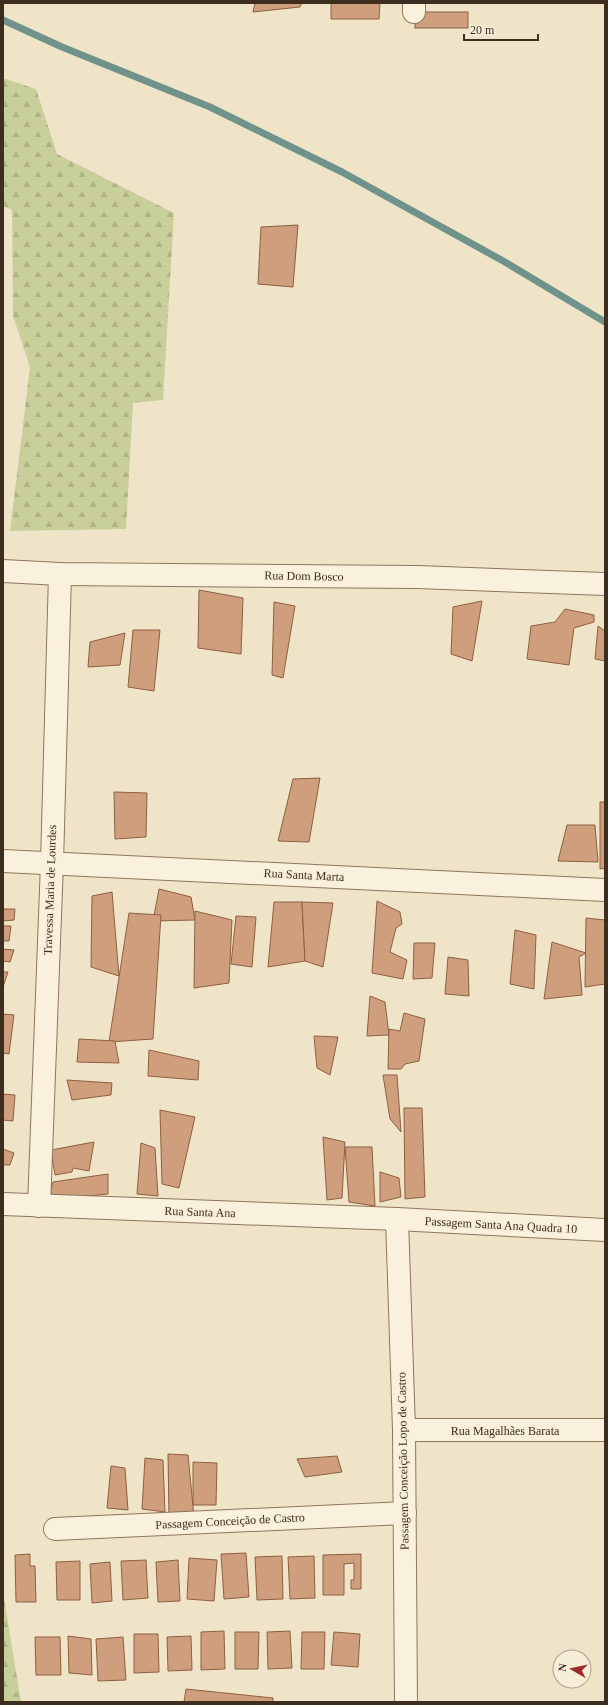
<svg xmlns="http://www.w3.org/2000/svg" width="608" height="1705" viewBox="0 0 608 1705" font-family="Georgia,serif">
  <defs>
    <pattern id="forest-firs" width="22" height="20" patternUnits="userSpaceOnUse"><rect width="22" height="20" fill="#c9cf9b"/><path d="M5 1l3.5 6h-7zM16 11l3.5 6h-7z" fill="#aeb285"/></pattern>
  </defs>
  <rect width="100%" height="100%" fill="#f0e4c8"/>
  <g fill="url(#forest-firs)">
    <path d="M3,78l33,11 21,65 117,59 -11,187 -30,3 -7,126 -116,2 20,-164 -17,-51 -1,-106 -9,-4z"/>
    <path d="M3,1592l18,110h-18z"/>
  </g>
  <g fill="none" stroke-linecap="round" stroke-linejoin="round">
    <path stroke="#6f938a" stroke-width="7" d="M3,20l59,27 148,60 132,65 163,90 100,60"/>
  </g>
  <g fill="#cf9f7d" stroke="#8d5f41">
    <path d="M255,3h47l-2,4 -47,5z"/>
    <path d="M331,3h49l-1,16h-48z"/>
    <rect x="415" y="12" width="53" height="16"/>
    <path d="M298,225l-5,62 -35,-3 3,-57z"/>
    <path d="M199,590l44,8 -2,56 -43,-6z"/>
    <path d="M482,601l-10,60 -21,-7 2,-47z"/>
    <path d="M274,602l21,4 -12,72 -11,-3z"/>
    <path d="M565,609l29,6v7l-20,6 -5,37 -42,-6 4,-33 24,-4z"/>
    <path d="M598,626l7,5v30l-10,-2z"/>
    <path d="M133,630h27l-6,61 -26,-4z"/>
    <path d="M125,633l-5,32 -32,2 2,-25z"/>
    <path d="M320,778l-11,64 -31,-1 15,-62z"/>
    <path d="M114,792l33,1 -1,44 -31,2z"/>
    <path d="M600,802h5v66l-5,1z"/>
    <path d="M567,825h28l3,37 -40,-1z"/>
    <path d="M159,889l32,8 4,23 -42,1z"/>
    <path d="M112,892l7,84 -28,-9 1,-71z"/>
    <path d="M377,901l23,11 2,12 -6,4 -6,24 17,8 -4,19 -31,-6z"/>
    <path d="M274,902h28l3,59 -37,6z"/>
    <path d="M302,902l31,1 -10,64 -18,-6z"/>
    <path d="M3,909h12l-1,11 -11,1z"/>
    <path d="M195,911l37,9 -3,63 -35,5z"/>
    <path d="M129,913l32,2 -8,124 -44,3z"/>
    <path d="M236,916l20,1 -4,50 -21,-3z"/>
    <path d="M586,918l19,2v64l-20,3z"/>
    <path d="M3,926h8l-2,15h-6z"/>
    <path d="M515,930l21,5 -2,54 -24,-5z"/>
    <path d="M552,942l34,11 -7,4 3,38 -38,4z"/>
    <path d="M414,943h21l-3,35 -19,1z"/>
    <path d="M3,949l11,1 -4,12 -7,-1z"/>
    <path d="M448,957l20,3 1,36 -24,-2z"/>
    <path d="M3,972h5l-5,15z"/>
    <path d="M370,996l15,6 4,33 -22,1z"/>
    <path d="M404,1013l21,6 -6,42 -14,3 -4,5h-13l1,-40 11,2z"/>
    <path d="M3,1014l11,1 -5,39 -6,-1z"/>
    <path d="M314,1036l24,1 -8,38 -13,-7z"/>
    <path d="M79,1039l36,2 4,22 -42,-1z"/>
    <path d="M149,1050l50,11 -1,19 -50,-4z"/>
    <path d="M383,1075h14l4,57 -11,-13z"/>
    <path d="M67,1080l45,3 -1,12 -39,5z"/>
    <path d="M3,1094l12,1 -2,26 -10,-1z"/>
    <path d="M404,1108h18l3,89 -20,2z"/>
    <path d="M160,1110l35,7 -16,71 -17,-4z"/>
    <path d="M323,1137l22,5 -3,56 -15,2z"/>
    <path d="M94,1142l-5,29 -16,-3 -1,4 -17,3 -4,-25z"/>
    <path d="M141,1143l14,5 3,48 -21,-2z"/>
    <path d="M345,1147h27l3,59 -26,-4z"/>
    <path d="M3,1149l11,4 -4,12h-7z"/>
    <path d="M380,1172l19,6 2,19 -21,5z"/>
    <path d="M108,1174v20l-60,6 5,-18z"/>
    <path d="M168,1454l20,1 6,62 -25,2z"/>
    <path d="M337,1456l5,16 -37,5 -8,-18z"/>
    <path d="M145,1458l18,2 2,52 -23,-3z"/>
    <path d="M193,1462l24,1 -1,42h-23z"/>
    <path d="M111,1466l14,2 3,42 -21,-2z"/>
    <path d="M246,1553l3,44 -25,2 -3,-45z"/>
    <path d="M30,1554v12h5l1,36h-20l-1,-47z"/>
    <path d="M361,1554v35h-10v-9h3v-17l-10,1v31h-21v-40z"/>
    <path d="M282,1556l1,43 -26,1 -2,-43z"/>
    <path d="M314,1556l1,42 -25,1 -2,-42z"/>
    <path d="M189,1558l28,2 -3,41 -27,-2z"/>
    <path d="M146,1560l2,38 -25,2 -2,-39z"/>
    <path d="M178,1560l2,41 -22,1 -2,-40z"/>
    <path d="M80,1561v39h-23l-1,-38z"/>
    <path d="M110,1562l2,39 -20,2 -2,-39z"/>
    <path d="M224,1631l1,38 -24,1v-38z"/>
    <path d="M290,1631l2,37 -24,1 -1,-37z"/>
    <path d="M235,1632h24l-1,37h-23z"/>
    <path d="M302,1632h23l-1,37h-23z"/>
    <path d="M334,1632l26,2 -2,33 -27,-2z"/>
    <path d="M134,1634h24l1,38 -25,1z"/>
    <path d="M68,1636l23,3 1,36 -23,-2z"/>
    <path d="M191,1636l1,34 -24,1 -1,-34z"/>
    <path d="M35,1637h25l1,38h-25z"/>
    <path d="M123,1637l3,43 -28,1 -2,-42z"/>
    <path d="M186,1689l87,9v4h-89z"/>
  </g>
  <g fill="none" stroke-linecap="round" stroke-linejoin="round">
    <defs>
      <g id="minor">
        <path d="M414,12v-9"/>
        <path d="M3,571l57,3 357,3 188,7"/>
        <path d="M3,861l602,29"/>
        <path d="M3,1204l394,15 208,11"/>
        <path d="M39,1206l13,-343 8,-289"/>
        <path d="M397,1219l7,211 2,272"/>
        <path d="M404,1430h201"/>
        <path d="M55,1529l350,-16"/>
      </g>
    </defs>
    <use href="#minor" stroke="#8d765c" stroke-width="24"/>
    <use href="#minor" stroke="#faf1dc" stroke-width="22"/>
  </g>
  <g text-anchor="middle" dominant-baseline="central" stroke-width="3" stroke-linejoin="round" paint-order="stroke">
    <g font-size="12" fill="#3d2e20" stroke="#f7eed8">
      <text transform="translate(304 576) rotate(1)">Rua Dom Bosco</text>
      <text transform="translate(304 875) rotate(3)">Rua Santa Marta</text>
      <text transform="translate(50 890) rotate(-88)">Travessa Maria de Lourdes</text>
      <text transform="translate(200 1212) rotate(2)">Rua Santa Ana</text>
      <text transform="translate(501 1225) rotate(3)">Passagem Santa Ana Quadra 10</text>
      <text x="505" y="1431">Rua Magalhães Barata</text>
      <text transform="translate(403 1461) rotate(-91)">Passagem Conceição Lopo de Castro</text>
      <text transform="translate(230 1521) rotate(-3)">Passagem Conceição de Castro</text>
    </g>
  </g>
  <rect width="608" height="1705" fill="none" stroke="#3d2e20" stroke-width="8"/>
  <g transform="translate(572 1669) rotate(279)"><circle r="19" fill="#f7eed8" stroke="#ada18e"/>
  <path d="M0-3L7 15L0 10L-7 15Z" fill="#9e2a2b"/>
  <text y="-6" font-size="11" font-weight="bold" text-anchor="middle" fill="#3d2e20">N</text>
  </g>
  <path d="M464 34v6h74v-6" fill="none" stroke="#3d2e20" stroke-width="2"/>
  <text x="470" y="34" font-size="12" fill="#3d2e20" stroke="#f7eed8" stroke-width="3" paint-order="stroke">20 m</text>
</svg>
